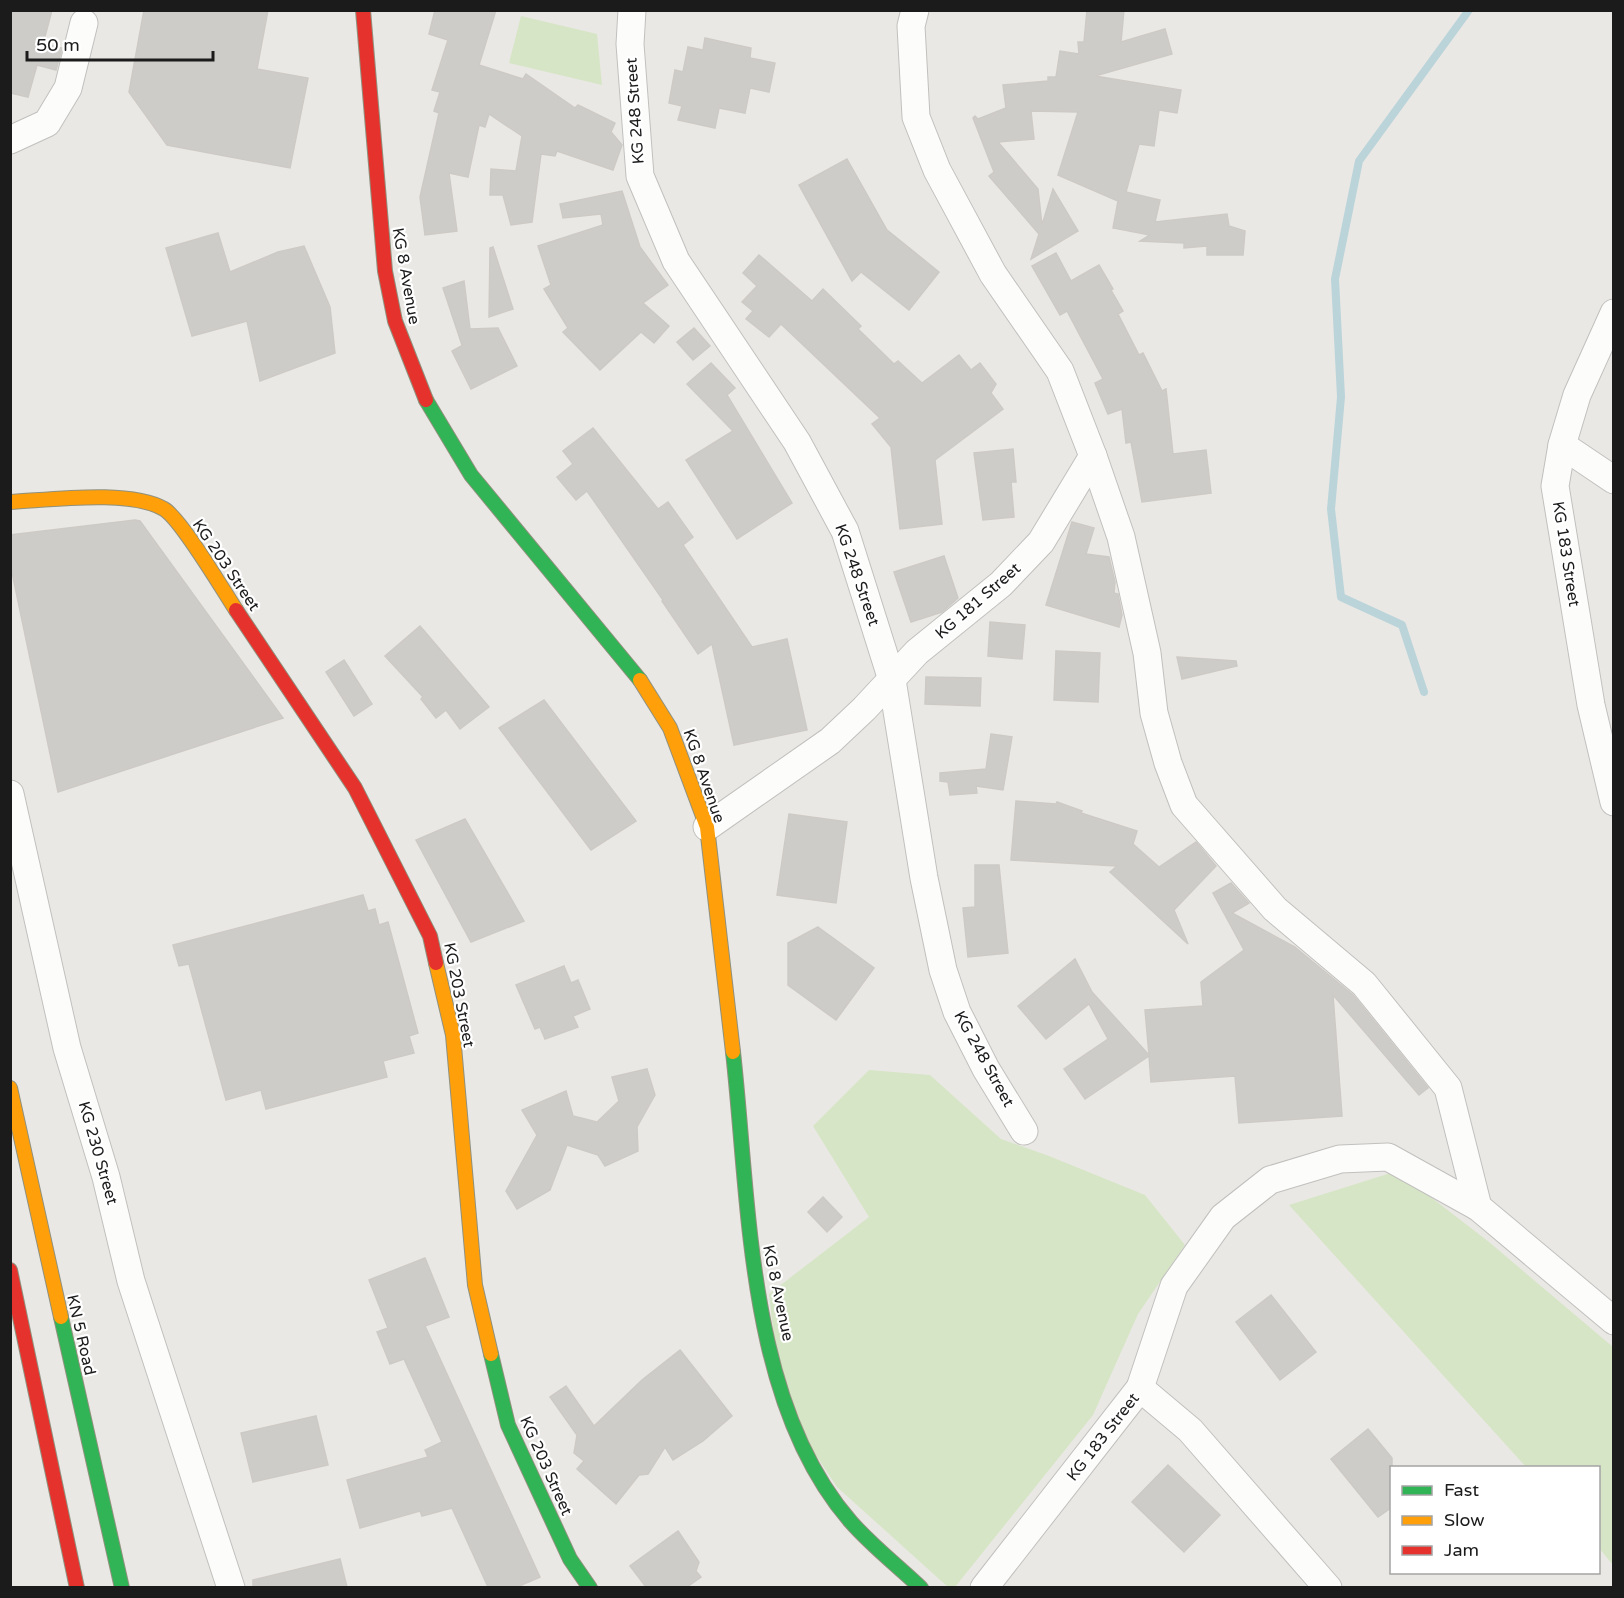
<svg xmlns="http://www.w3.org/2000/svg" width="1624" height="1598" viewBox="0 0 1624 1598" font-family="'Varela Round',sans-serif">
  <rect width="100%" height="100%" fill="#eae8e4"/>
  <g fill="#d6e5c5">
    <path d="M521,16l76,18 5,51 -93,-22z"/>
    <path d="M869,1070l61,5 71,64 48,17 96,39 40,50 -47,69 -45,101 -138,172h-7l-111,-100 -55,-83 -13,-110 100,-77 -56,-91z"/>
    <path d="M1397,1171l92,71 124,105v218l-14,-17 -1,-80 -72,-1 -237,-262z"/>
  </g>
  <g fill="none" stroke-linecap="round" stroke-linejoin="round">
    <path stroke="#bad4da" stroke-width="8" d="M1424,692l-22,-67 -61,-28 -10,-88 10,-112 -6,-118 24,-118 110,-151"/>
  </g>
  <g fill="#ceccc9" stroke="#cdcac6" stroke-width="1.5">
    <path d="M10,10h42l-9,34 19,4 -6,22 -19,-5 -9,32 -18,-4z"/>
    <path d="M144,10h124l-11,59 51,9 -18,90 -123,-23 -38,-53z"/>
    <path d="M435,10h61l-17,55 44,14 3,-5 49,34 3,-3 37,18 -4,9 11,13 -9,25 -56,-19 -2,5 -14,-2 -9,68 -21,3 -8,-30h-13l1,-26 25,2 6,-35 -33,-22 -4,13 -6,-2 -11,52 -19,-4 8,58 -32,4 -5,-38 19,-84 -5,-2 6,-19 -8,-2 16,-50 -19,-6z"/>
    <path d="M1087,10h37l-3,32 44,-13 7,25 -77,22 86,14 -4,23 -18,-3 -5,36 -15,-2 -13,48 34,8 -5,22 72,-8 2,12 16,5 -2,24h-36v-9l-23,2v-5l-44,-2 10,-6 -37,-7 5,-27 -60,-26 20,-63 -47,-1 3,28 -36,3 40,47 4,36 11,-36 25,42 -47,28 8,-25 -50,-58 5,-4 -21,-54 2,-2 3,3 28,-11 -3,-23 45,-4v-4h8l4,-26 19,3 -1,-12h6z"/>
    <path d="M705,38l46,10 -1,10 25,5 -6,29 -19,-4 -5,25 -26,-5 -4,20 -37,-8 4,-14 -13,-3 6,-33 8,2 5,-25 15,3z"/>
    <path d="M847,159l40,71 52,42 -30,38 -48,-38 -9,9 -53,-96z"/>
    <path d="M622,191l18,56 28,38 -25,18 26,23 -15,17 -13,-11 -41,38 -37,-38 5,-4 -24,-39 7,-4 -13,-39 65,-21 -2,-11 -38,4 -3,-14z"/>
    <path d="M218,233l12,39 48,-20 26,-6 26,61 5,46 -75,28 -13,-60 -55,15 -26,-88z"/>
    <path d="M493,247l20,62 -24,8 1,-69z"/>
    <path d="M1056,253l15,28 28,-16 14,24 -2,1 12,21 -5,3 21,41 4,-2 19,38 4,-2 7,65 33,-4 5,43 -69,9 -11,-60 -5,1 -4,-34 -14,5 -13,-31 8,-4 -36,-68 -7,4 -28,-49z"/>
    <path d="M759,255l53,46 11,-12 38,37 -3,3 36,35 4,-3 24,22 37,-28 12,15 9,-7 16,21 -5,9 12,16 -68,51 7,64 -42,5 -9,-82 -19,-23 8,-6 -99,-94 -12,13 -23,-18 7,-8 -11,-9 15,-16 -14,-13z"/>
    <path d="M464,281l6,48 28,-1 19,38 -46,23 -19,-38 13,-7 -3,1 -19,-57z"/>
    <path d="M694,328l16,18 -17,14 -16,-18z"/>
    <path d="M711,363l24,25 -8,7 65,108 -55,36 -51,-79 47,-29 -46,-47z"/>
    <path d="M593,428l65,81 10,-7 25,35 -10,8 69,102 35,-8 20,91 -73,15 -22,-101 -14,10 -36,-53 1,-1 -76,-109 -11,9 -19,-23 16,-13 -10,-13z"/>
    <path d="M1013,449l3,33h-5l3,35 -31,3 -9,-67z"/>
    <path d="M135,520l5,1 143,197 -225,74 -48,-229v-28z"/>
    <path d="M1072,522l22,6 -8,26 23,3 6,25 -1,11 4,1 4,21 -3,12 -73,-22z"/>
    <path d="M944,556l14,42 -16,14 -31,10 -17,-50z"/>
    <path d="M990,622l35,3 -3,34 -34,-3z"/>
    <path d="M420,626l69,81 -29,22 -14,-19 -10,8 -15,-19 2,-2 -38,-41z"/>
    <path d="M1056,651l44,2 -2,49 -44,-2z"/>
    <path d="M1177,657l59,4 1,5 -55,13z"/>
    <path d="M344,660l28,44 -18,12 -28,-44z"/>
    <path d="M926,677l55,1 -1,28 -55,-2z"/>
    <path d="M544,700l92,121 -45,29 -92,-122z"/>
    <path d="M991,734l21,3 -9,53 -27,-4 1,7 -27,2 -2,-13 -8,-1v-8l46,-4z"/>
    <path d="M1016,801l40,3 1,-2 25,9 -1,2 56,18 -4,13 26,23 37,-25 20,24 -42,44 14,34 -78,-72 7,-6 -106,-6z"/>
    <path d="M789,814l58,8 -11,81 -59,-8z"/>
    <path d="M465,819l59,102 -53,21 -55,-102z"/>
    <path d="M975,865h24l9,88 -40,4 -5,-49 12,-1z"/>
    <path d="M1231,883l18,20 -17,10 63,34 58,48 75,93 -9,7 -86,-100 9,121 -103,7 -4,-47 -84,6 -2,-26 -64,43 -21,-30 44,-30 -19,-35 -43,35 -28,-33 57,-47 17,33 57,63 -4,-45 58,-4 -2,-24 43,-32 -31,-57z"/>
    <path d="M363,895l5,16 7,-2 4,16 9,-3 30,111 -9,3 5,17 -31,8 4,16 -121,32 -5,-19 -35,10 -37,-136 -10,2 -6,-21z"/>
    <path d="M818,927l56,41 -38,52 -48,-35v-42z"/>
    <path d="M564,966l7,17 7,-3 12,29 -17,7 5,11 -33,12 -5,-12 -5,2 -19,-44z"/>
    <path d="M647,1069l8,26 -18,32 1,24 -33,15 -7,-11 -31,-10 -17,45 -33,19 -11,-18 31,-56 -15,-25 44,-19 7,25 24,6 22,-21 -7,-24z"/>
    <path d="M823,1197l19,20 -15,15 -19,-20z"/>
    <path d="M425,1258l24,59 -24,9 115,251 -23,10h-29l-36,-79 -30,8 -2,-5 -60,17 -13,-48 81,-23 -3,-7 17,-8 -38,-83 -14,5 -13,-32 11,-4 -19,-48z"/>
    <path d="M1271,1295l45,57 -36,28 -44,-58z"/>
    <path d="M680,1350l52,66 -29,25 -30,19 -8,-13 -17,27 -9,1 -23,29 -39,-35 7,-8 -10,-8 3,-18 -27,-38 16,-11 28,40 48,-46z"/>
    <path d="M316,1416l12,49 -75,17 -12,-49z"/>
    <path d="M1368,1429l24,29v49l-14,10 -47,-58z"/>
    <path d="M1168,1465l52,50 -36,37 -52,-50z"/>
    <path d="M678,1531l21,31 -3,9 5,6 -14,10h-41l-16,-21z"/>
    <path d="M340,1559l7,28h-94v-7z"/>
  </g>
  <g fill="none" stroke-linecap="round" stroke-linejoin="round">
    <defs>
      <g id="street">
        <path d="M632,10l-2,34 10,132 36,85 121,181 48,89 47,149 32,198 19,92 14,42 29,57 38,62"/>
        <path d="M10,140l37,-17 21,-35 16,-65"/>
        <path d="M1614,313l-37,82 -15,50 -7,41 36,219 23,97"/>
        <path d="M1562,445l52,35"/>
        <path d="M1093,456l28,81 26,116 7,60 14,50 16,42 91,104 89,75 84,104 30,119"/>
        <path d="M10,794l57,254 39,129 25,104 100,307"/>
        <path d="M707,827l123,-86 34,-32 53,-57 84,-68 40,-42 52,-86 -33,-85 -67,-97 -56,-104 -21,-53 -5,-91 4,-16"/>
        <path d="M1140,1388l50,42 138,158"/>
        <path d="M984,1588l156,-200 34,-102 49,-69 47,-37 70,-21 48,-2 90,50 136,114"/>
      </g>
      <g id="fast">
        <path d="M426,400l45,75 169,205"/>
        <path d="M733,1052c17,150 13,350 118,470 21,24 47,44 70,66"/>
        <path d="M61,1317l61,271"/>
        <path d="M491,1354l17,71 62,134 20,29"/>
      </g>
      <g id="slow">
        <path d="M10,502c40,-2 120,-13 154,7 17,10 59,81 72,101"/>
        <path d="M640,680l30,48 37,99 26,225"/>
        <path d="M436,963l17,72 22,250 16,69"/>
        <path d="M10,1088l51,229"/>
      </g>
      <g id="jam">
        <path d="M363,10l22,261 10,50 31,79"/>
        <path d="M236,610l119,178 75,148 6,27"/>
        <path d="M10,1270l67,318"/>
      </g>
    </defs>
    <use href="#street" stroke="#c1c0be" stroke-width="29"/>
    <use href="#fast" stroke="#90917e" stroke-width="16"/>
    <use href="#slow" stroke="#90917e" stroke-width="16"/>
    <use href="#jam" stroke="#90917e" stroke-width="16"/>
    <use href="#street" stroke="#fcfcfb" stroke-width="27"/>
    <use href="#fast" stroke="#30b455" stroke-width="14"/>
    <use href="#slow" stroke="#ff9f0a" stroke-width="14"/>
    <use href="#jam" stroke="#e5322d" stroke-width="14"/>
  </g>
  <g text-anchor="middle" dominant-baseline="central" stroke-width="4.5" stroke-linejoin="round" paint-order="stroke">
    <g font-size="16" fill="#1b1b1b" stroke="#fff">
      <text transform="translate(635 111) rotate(-94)">KG 248 Street</text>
      <text transform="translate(406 276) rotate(80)">KG 8 Avenue</text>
      <text transform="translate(1566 554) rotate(81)">KG 183 Street</text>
      <text transform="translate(226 565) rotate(56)">KG 203 Street</text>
      <text transform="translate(857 575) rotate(71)">KG 248 Street</text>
      <text transform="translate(978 601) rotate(-41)">KG 181 Street</text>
      <text transform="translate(704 776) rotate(71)">KG 8 Avenue</text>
      <text transform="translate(459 995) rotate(79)">KG 203 Street</text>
      <text transform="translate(984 1059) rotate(61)">KG 248 Street</text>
      <text transform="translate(98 1153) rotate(74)">KG 230 Street</text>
      <text transform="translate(778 1293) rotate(78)">KG 8 Avenue</text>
      <text transform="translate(81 1335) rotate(77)">KN 5 Road</text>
      <text transform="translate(1103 1437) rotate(-52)">KG 183 Street</text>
      <text transform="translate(546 1466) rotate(66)">KG 203 Street</text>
    </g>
  </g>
  <rect width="1624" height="1598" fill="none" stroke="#1b1b1b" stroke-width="24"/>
  <rect x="1390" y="1466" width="210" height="108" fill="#ffffff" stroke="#a4a4a4" stroke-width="1.5"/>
  <rect x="1402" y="1486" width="30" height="9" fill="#30b455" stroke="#a4a4a4" stroke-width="1.5"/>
  <text x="1444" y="1496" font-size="18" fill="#1b1b1b">Fast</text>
  <rect x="1402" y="1516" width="30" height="9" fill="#ff9f0a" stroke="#a4a4a4" stroke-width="1.5"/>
  <text x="1444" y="1526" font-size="18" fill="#1b1b1b">Slow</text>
  <rect x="1402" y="1546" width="30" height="9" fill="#e5322d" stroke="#a4a4a4" stroke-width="1.5"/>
  <text x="1444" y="1556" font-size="18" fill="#1b1b1b">Jam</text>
  <path d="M27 51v9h186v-9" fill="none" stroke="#1b1b1b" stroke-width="3"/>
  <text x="36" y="51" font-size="18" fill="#1b1b1b" stroke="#ffffff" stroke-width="4.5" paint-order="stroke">50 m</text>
</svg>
